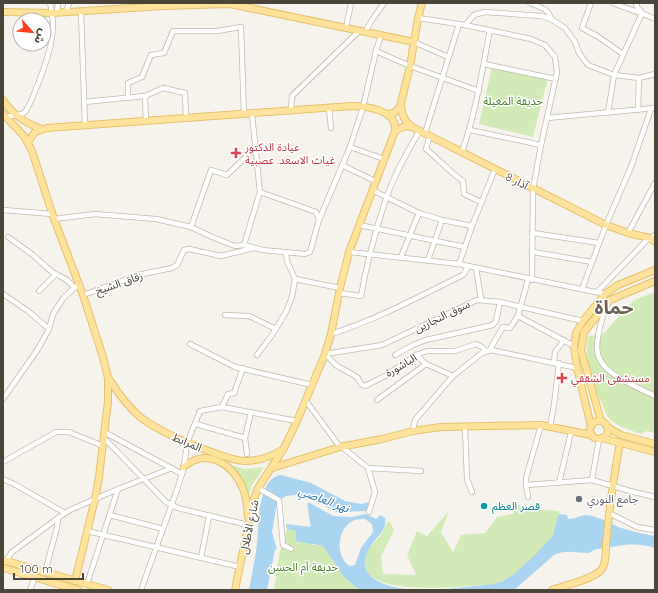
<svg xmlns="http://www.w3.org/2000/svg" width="658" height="593" viewBox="0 0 658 593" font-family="Quicksand,'Noto Sans Arabic',sans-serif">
  <rect width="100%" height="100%" fill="#f6f3ec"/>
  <g fill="#d2eab5">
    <path d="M492,67l56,11 -15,59 -54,-13z"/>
    <path d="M655,292v141l-8,-2 -7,3c-11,-5 -26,-8 -33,-18 -2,-3 -3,-8 -5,-12 -7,-17 -20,-50 -13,-68l14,-2 31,-34z"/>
    <path d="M225,464l21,5 18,-2 -13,20 -5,16 -1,-13 -5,-13z"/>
    <path d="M517,504l11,5 31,2c1,7 -2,16 -6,23 -7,13 -37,42 -50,47 -11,5 -23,4 -34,5 -22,2 -96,7 -104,-18 -4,-17 10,-24 17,-35 2,-4 4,-9 7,-13l5,10 -13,26 2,18 33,1 -9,-20 10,-24 10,5 22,-25 -8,21 12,20 8,-17 24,-2 12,-16 16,-3z"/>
    <path d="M287,529l9,2 17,14 10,1 21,31 13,11 6,2h-89l5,-35z"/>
  </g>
  <g fill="#a9d4f2" fill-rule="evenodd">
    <path d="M281,475l30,8 34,18 17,3 7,-2 -3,9 -30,1 -26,-14 -15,-3 -9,1 -6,4 -4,8 -4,24 5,17 -2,1 -8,40h-18c3,-15 6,-31 8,-46 2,-18 0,-66 24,-69z"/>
    <path d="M307,503h3l23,13 18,1 15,-3 10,5 4,-4 5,3c3,12 -10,20 -15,29 -20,33 21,41 44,43h-51l-6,-2 -13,-11 -21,-31 -27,-5v-10l-9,-2 -1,-5 24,3 1,-2c-3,-7 -2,-15 -4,-22zM365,519l7,5 1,8 -12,16 -6,17 -5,1c-16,-9 -13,-40 5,-46 3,-1 7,-1 10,-1z"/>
    <path d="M559,514l8,1 1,4c9,0 11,-4 18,-4 11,1 22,7 32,12 12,4 25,7 37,9v12c-18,-5 -29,-4 -48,0 -8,1 -11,0 -18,5 -13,0 -23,-4 -35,2l-40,35h-77l57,-6 9,-3 10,-6 23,-21 17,-19z"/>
  </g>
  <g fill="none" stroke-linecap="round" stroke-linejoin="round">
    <defs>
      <g id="minor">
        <path d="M530,3c10,4 19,6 21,16"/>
        <path d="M591,3l-9,25 15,8 26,18"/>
        <path d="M613,3c14,6 28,9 42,16"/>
        <path d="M81,11l4,115"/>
        <path d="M57,12l1,-9"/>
        <path d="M66,12l3,-9"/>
        <path d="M418,18l47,7 66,14 14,6 10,12 2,15 -16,73 -8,44 -1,91"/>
        <path d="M465,25l9,-10 11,-3 56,4 10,3 14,9 10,14 4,11 9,12 26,10 25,3 16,-4"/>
        <path d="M346,28l5,-25"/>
        <path d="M365,32l7,-12 12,-17"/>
        <path d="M414,42l34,15"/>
        <path d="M376,51l34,15 69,25"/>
        <path d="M484,64l72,15"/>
        <path d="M145,96l1,26"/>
        <path d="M128,98v-15l14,-6 9,-22 13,-2 9,-22h44l24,-4 3,88"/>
        <path d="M84,102l61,-6 18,-8 22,5 1,25"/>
        <path d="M329,108l2,20"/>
        <path d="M291,110l1,-14 67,-65"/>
        <path d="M638,110l1,-32"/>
        <path d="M608,113l6,-38 28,-62 -5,-6 -1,-4"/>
        <path d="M5,117l17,-3 3,-2c6,-8 9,-19 13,-28 10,-26 20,-53 12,-81"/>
        <path d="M547,118l108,-10"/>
        <path d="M470,130l71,15"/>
        <path d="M425,133l34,-109"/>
        <path d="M430,135l-4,14c13,10 23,23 37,32l1,13 17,8"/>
        <path d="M350,147l34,12"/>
        <path d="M462,152c14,-40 20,-81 28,-122"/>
        <path d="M342,165l33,16"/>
        <path d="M372,190l47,23 23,7 30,6"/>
        <path d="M260,192l56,20 3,8"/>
        <path d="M3,210l49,4"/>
        <path d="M54,219l41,-5 61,5 35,8 21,10 23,9 9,-1 19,5 42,4 5,-2 9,-32 31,-73 13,-40 13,-56 5,-16"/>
        <path d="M359,225l106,22"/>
        <path d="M191,227l20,-57 16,5 29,-28"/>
        <path d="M533,233l66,10"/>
        <path d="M628,233l27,-50"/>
        <path d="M8,237l25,18 19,17 15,8 7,7"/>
        <path d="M244,245l16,-53 -8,-78"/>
        <path d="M349,252l110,12 146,30"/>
        <path d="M533,252l59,10"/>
        <path d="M401,257l18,-44"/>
        <path d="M428,260l14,-40"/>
        <path d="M459,264l13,-38 23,-57"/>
        <path d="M476,268l5,31"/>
        <path d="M295,279l45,9"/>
        <path d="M582,289l24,-64 25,-58 20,-58"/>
        <path d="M39,291l17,-17"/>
        <path d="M598,291l48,-50 9,-6"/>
        <path d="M339,293l22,3c6,-33 14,-65 25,-97 8,-24 21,-47 34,-69"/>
        <path d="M3,294l25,17 21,18"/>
        <path d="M83,295l55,-20 34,-7 5,-3 7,-15 5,-1 32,7 33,-8"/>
        <path d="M605,308c-3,13 -8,26 -8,39 -1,26 39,39 58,49"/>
        <path d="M225,315l24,1 27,13"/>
        <path d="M518,316l56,30"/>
        <path d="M331,334c45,-14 87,-37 130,-58l3,-2 4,-8"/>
        <path d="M190,344l45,23 77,18"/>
        <path d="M489,351l14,-24 7,1 8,-12 10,-37"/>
        <path d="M325,354l57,-9 95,-45 23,2 83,19"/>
        <path d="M325,354l12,12 15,8 6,4 3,6 4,2 20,-10 31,-21 11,-4h28l21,-7 6,3 4,5"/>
        <path d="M257,355l15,-20 14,-23 6,-15 3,-18 -8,-18 -1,-9"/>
        <path d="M395,355l18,-10 13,-5 67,-15 3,-4 4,-19"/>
        <path d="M416,355l10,9 27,12"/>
        <path d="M554,362l1,-10 9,-12"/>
        <path d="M3,399l35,-50 11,-20 4,-15 11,-17 15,-13"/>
        <path d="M377,400l49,-36"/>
        <path d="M306,401l34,46"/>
        <path d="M222,407l6,-13 6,-1 9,-25"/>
        <path d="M196,424l49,14 6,-26"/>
        <path d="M465,427l2,52 5,13"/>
        <path d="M550,427l4,-22 5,-42"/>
        <path d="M413,431l2,-11 38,-44 29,-23 9,-3 86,18"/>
        <path d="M104,432l78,42"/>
        <path d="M104,438l62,64 12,6 70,17"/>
        <path d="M245,438l2,16"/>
        <path d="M342,447l26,21 7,24 -6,20"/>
        <path d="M3,462l53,-30h13l34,14"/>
        <path d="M368,468l53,3"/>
        <path d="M3,479l11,5 51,29"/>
        <path d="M592,480l7,-41"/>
        <path d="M559,483l12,-51"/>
        <path d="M526,485l66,-5 38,11 25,6"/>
        <path d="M258,488l21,12 4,45 8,4"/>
        <path d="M528,497l-2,-12v-7l15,-53"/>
        <path d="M609,513l28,14 18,3"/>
        <path d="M110,515l53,14"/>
        <path d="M87,531l153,36"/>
        <path d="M201,558l8,-42"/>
        <path d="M6,561l6,-9 46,-34 12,-8 48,-21 54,-21"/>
        <path d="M45,572l12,-44 1,-10"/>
        <path d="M87,584l31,-95"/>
        <path d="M30,590l5,-13"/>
        <path d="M141,590l37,-103 6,-20 3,-24 13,-32 22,-4 75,14"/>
      </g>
      <g id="major">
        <path d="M3,12l50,1 110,-7 67,-2 184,38"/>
        <path d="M3,100c10,15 22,23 39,29"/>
        <path d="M401,104c0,10 3,17 11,23l194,98 22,8 22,5 5,4"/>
        <path d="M3,114l21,22 8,15 22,68 29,76 20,62 5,21v23l-9,76 -4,22 -20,82"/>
        <path d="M388,114l6,-1 6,-6 10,-41 8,-48 4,-15"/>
        <path d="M395,131l10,-5 7,1"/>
        <path d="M28,142l7,-10 12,-4 304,-22c15,0 47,4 44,25l-46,121 -9,36 -9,46 -6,20 -28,67 -13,27 -26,40 -5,13 -18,89"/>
        <path d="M109,379c9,14 18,27 31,38 20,15 43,24 66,33 12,4 25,10 38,11 13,0 27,-4 38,-11"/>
        <path d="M601,421l-20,-71 3,-18 26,-32 45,-19"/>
        <circle cx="599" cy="430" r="9"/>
        <path d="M591,426l-14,-58 -3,-22 2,-13 7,-12 22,-27 13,-9 37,-15"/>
        <path d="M607,427l14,8 34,9"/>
        <path d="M602,438l53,14"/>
        <path d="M184,467c23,-20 49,-3 59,22 4,9 4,18 5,28"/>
        <path d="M272,468l68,-21 42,-8 31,-8 28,-4 100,-2 50,10"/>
        <path d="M3,560l105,30"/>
        <path d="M3,568l75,22"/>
        <path d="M552,590c11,-4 41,-11 48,-19 6,-5 6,-18 6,-26 3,-35 8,-69 14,-103"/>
      </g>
    </defs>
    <use href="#minor" stroke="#c2bbae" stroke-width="6"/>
    <use href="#major" stroke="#e6c16a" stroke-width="8"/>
    <use href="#minor" stroke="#fff" stroke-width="4.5"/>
    <use href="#major" stroke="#ffe39c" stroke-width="6"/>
  </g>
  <g fill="#e0444e" stroke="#fff" stroke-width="1.5">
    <path d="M234 147h4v4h4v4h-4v4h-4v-4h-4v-4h4z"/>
    <path d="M560 372h4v4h4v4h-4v4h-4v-4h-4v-4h4z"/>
  </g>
  <circle fill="#6b7280" stroke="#fff" stroke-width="1.5" cx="579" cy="499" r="4"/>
  <circle fill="#0f9aa8" stroke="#fff" stroke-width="1.5" cx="484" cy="506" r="4"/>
  <g text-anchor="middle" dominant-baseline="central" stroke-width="3" stroke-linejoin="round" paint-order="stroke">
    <g font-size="11" fill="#4a7f2a" stroke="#fff">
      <text x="513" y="101">حديقة المغيلة</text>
      <text x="303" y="567">حديقة أم الحسن</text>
    </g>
    <g font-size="11" fill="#be3a42" stroke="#fff" text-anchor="start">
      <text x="245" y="147">عيادة الدكتور<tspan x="245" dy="13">غياث الاسعد. عصبية</tspan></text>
      <text x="571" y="378">مستشفى الشققي</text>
    </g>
    <g font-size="11" fill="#4b4439" stroke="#fff">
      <text transform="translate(517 181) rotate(27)">8 آذار</text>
      <text transform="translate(119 283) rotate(-19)">زقاق الشيخ</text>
      <text transform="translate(442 316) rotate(-26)">سوق النجارين</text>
      <text transform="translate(401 365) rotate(-31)">الباشورة</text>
      <text transform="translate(187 442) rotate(23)">المرابط</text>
      <text transform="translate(249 527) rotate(-78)">شارع الأطلال</text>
    </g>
    <g font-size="11" fill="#5b616d" stroke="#fff" text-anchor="start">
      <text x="587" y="499">جامع النوري</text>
    </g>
    <g font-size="11" fill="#0d838f" stroke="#fff" text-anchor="start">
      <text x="492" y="506">قصر العظم</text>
    </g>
    <g font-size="12" font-style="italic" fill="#2e7ab2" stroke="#fff">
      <text transform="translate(324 499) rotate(21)">نهر العاصي</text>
    </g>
    <g font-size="19" font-weight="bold" fill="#6e6250" stroke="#fff">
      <text x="614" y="307">حماة</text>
    </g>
  </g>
  <rect width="658" height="593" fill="none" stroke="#4b4439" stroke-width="8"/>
  <g transform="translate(32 32) rotate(117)"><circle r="19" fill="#ffffff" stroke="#b7b4b0"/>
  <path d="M0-3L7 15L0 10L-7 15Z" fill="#fc3f1d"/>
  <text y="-6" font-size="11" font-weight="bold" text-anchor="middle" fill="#4b4439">ش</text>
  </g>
  <path d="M14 573v6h69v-6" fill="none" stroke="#4b4439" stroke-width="2"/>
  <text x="20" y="573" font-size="12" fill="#4b4439" stroke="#ffffff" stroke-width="3" paint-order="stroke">100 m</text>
</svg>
